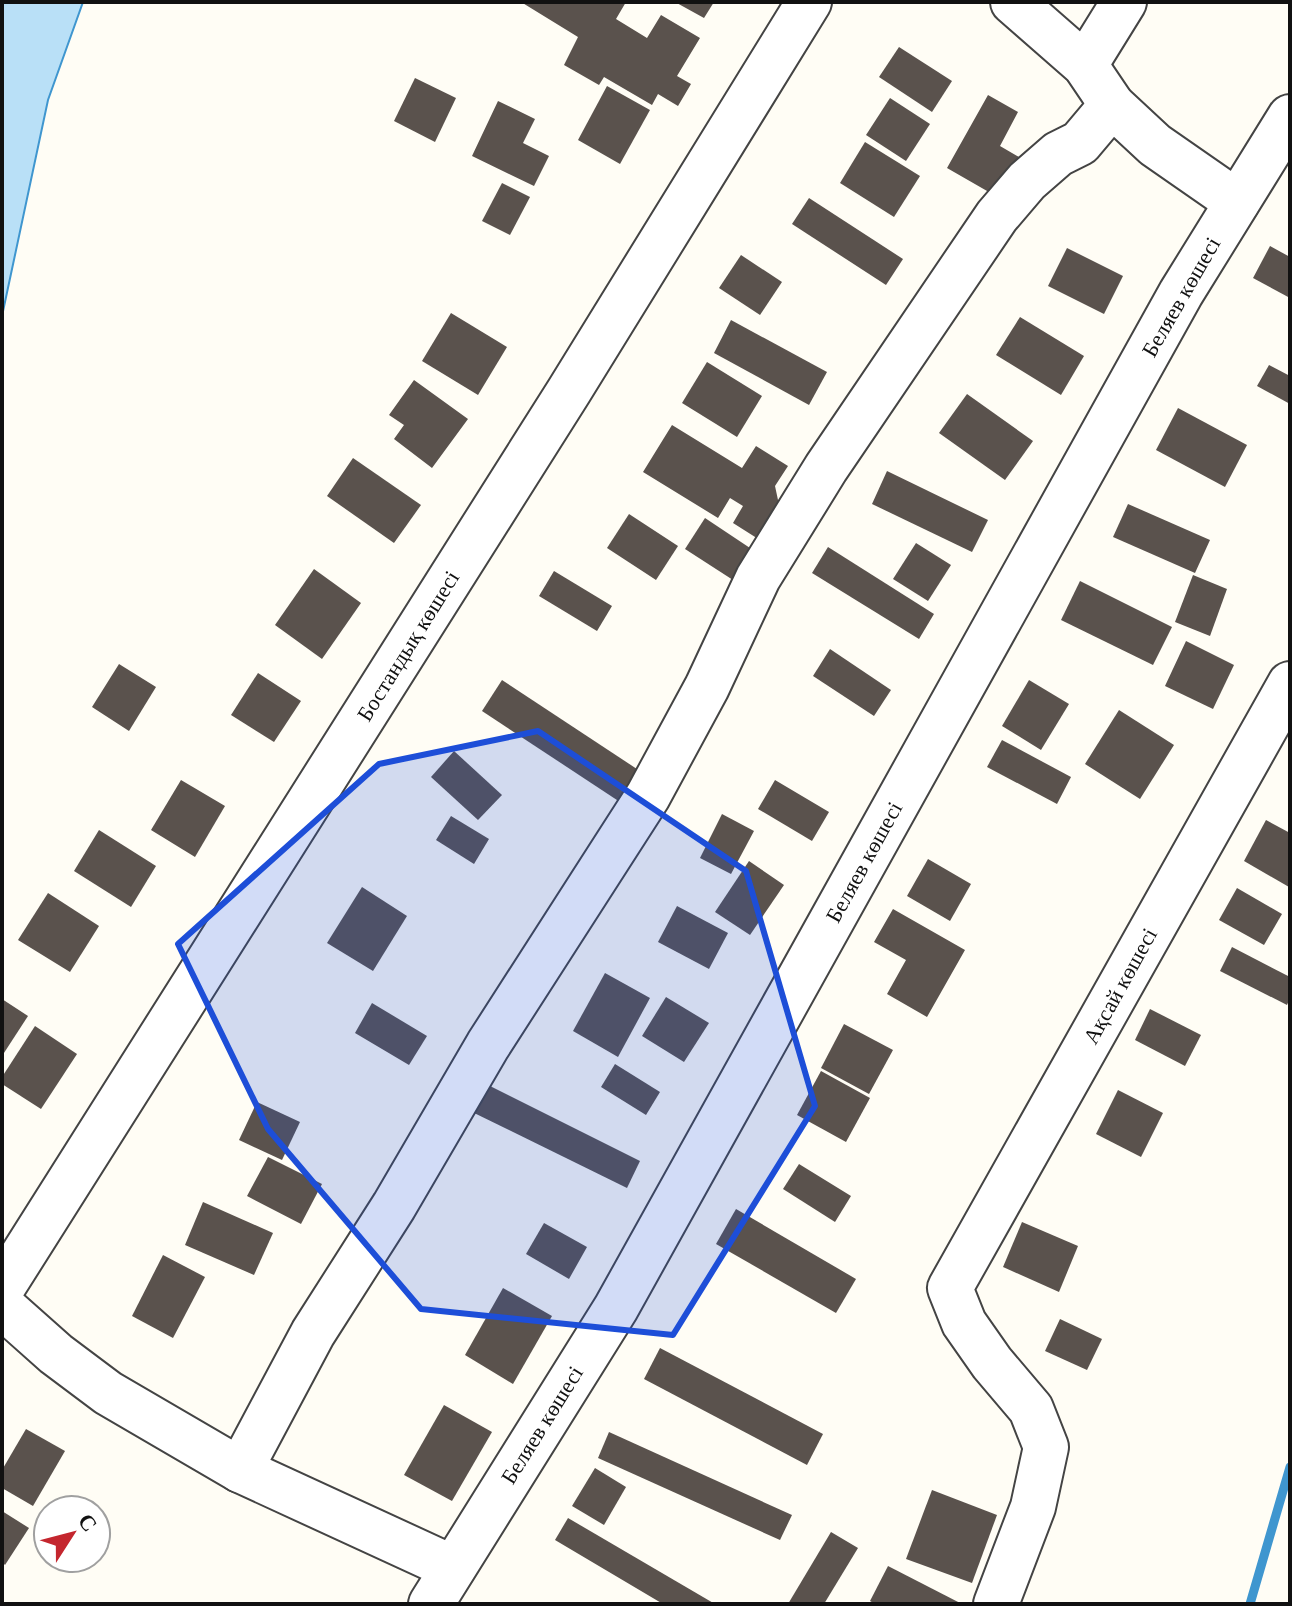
<svg xmlns="http://www.w3.org/2000/svg" width="1292" height="1606" viewBox="0 0 1292 1606" font-family="Georgia,serif">
  <rect width="100%" height="100%" fill="#fffdf5"/>
  <path fill="#b9e0f7" stroke="#3f96cf" stroke-width="2" d="M2,2h81l-35,98 -46,216z"/>
  <g fill="none" stroke-linecap="round" stroke-linejoin="round">
    <path stroke="#3f96cf" stroke-width="9" d="M1250,1604l40,-137"/>
  </g>
  <g fill="#5a524d">
    <path d="M521,2h105l-10,17 31,19 14,-23 39,23 -23,38 14,8 -13,22 -20,-12 -6,11 -48,-28 -5,8 -35,-20 14,-28z"/>
    <path d="M675,2h39l-10,16z"/>
    <path d="M899,47l53,34 -20,31 -53,-35z"/>
    <path d="M415,78l41,20 -21,44 -41,-21z"/>
    <path d="M607,86l43,24 -30,54 -42,-24z"/>
    <path d="M988,95l30,17 -18,34 24,14 -23,39 -54,-31z"/>
    <path d="M890,98l40,26 -24,37 -40,-26z"/>
    <path d="M498,101l37,18 -12,24 26,13 -15,30 -62,-30z"/>
    <path d="M865,142l55,34 -26,41 -54,-34z"/>
    <path d="M502,183l28,14 -20,38 -28,-14z"/>
    <path d="M809,198l94,61 -17,26 -94,-61z"/>
    <path d="M1270,246l20,11v41l-37,-20z"/>
    <path d="M1067,248l56,28 -19,38 -56,-28z"/>
    <path d="M741,255l41,27 -22,33 -41,-27z"/>
    <path d="M451,313l56,34 -29,48 -56,-34z"/>
    <path d="M1020,317l64,39 -23,39 -65,-40z"/>
    <path d="M731,320l96,52 -18,33 -95,-52z"/>
    <path d="M707,362l55,34 -25,41 -55,-34z"/>
    <path d="M1269,365l21,11v28l-33,-18z"/>
    <path d="M414,380l54,39 -36,49 -38,-29 10,-14 -15,-10z"/>
    <path d="M967,394l66,47 -28,39 -66,-47z"/>
    <path d="M1178,408l69,37 -22,42 -69,-37z"/>
    <path d="M672,425l70,43 14,-22 32,20 -13,20 6,28 -18,28 -30,-19 10,-17 -13,-8 -12,20 -75,-46z"/>
    <path d="M353,458l68,47 -27,38 -67,-47z"/>
    <path d="M887,471l101,49 -16,32 -100,-48z"/>
    <path d="M1128,504l82,36 -15,33 -82,-36z"/>
    <path d="M629,514l49,32 -22,34 -49,-32z"/>
    <path d="M705,518l48,32 -20,30 -48,-31z"/>
    <path d="M916,543l35,22 -23,36 -35,-22z"/>
    <path d="M828,547l106,67 -15,25 -107,-66z"/>
    <path d="M314,569l47,34 -39,56 -47,-34z"/>
    <path d="M554,571l58,35 -15,25 -58,-35z"/>
    <path d="M1193,575l34,14 -17,47 -35,-14z"/>
    <path d="M1080,581l92,46 -19,38 -92,-45z"/>
    <path d="M1186,641l48,24 -21,44 -48,-23z"/>
    <path d="M830,649l61,41 -17,26 -61,-40z"/>
    <path d="M119,664l37,23 -27,44 -37,-24z"/>
    <path d="M258,673l43,28 -27,41 -43,-27z"/>
    <path d="M502,680l141,93 -20,31 -141,-93z"/>
    <path d="M1029,680l40,24 -28,46 -39,-24z"/>
    <path d="M1119,710l55,35 -34,54 -55,-35z"/>
    <path d="M1002,740l69,37 -14,27 -70,-37z"/>
    <path d="M454,751l48,44 -24,25 -47,-43z"/>
    <path d="M181,780l44,26 -30,51 -44,-27z"/>
    <path d="M775,780l54,32 -17,29 -54,-32z"/>
    <path d="M722,814l32,17 -23,43 -31,-16z"/>
    <path d="M451,816l38,23 -15,25 -38,-24z"/>
    <path d="M1266,820l24,13 -1,54 -45,-26z"/>
    <path d="M99,830l57,36 -25,41 -57,-36z"/>
    <path d="M928,859l43,25 -21,37 -43,-25z"/>
    <path d="M749,861l35,24 -34,50 -35,-23z"/>
    <path d="M362,887l45,29 -34,55 -46,-28z"/>
    <path d="M1237,888l45,26 -18,31 -45,-25z"/>
    <path d="M48,893l51,33 -29,46 -52,-32z"/>
    <path d="M677,906l51,27 -19,36 -51,-27z"/>
    <path d="M893,909l72,41 -38,67 -40,-23 19,-34 -32,-18z"/>
    <path d="M1232,947l58,30v21l-3,7 -67,-34z"/>
    <path d="M605,973l45,25 -32,59 -45,-26z"/>
    <path d="M666,997l43,26 -25,39 -42,-26z"/>
    <path d="M2,999l26,17 -26,40z"/>
    <path d="M372,1003l55,33 -18,29 -54,-32z"/>
    <path d="M1150,1009l51,26 -16,31 -50,-26z"/>
    <path d="M844,1024l49,26 -24,44 -48,-26z"/>
    <path d="M35,1026l42,28 -36,55 -39,-25v-7z"/>
    <path d="M615,1064l45,28 -14,23 -45,-28z"/>
    <path d="M821,1071l49,27 -24,44 -49,-27z"/>
    <path d="M482,1082l158,79 -13,27 -159,-78z"/>
    <path d="M1118,1090l45,23 -22,44 -45,-23z"/>
    <path d="M257,1102l43,20 -18,38 -43,-20z"/>
    <path d="M268,1157l54,27 -21,40 -54,-28z"/>
    <path d="M799,1164l52,32 -16,26 -52,-33z"/>
    <path d="M203,1202l70,31 -19,42 -69,-30z"/>
    <path d="M736,1209l120,70 -20,34 -120,-69z"/>
    <path d="M1022,1222l56,24 -19,46 -56,-25z"/>
    <path d="M544,1223l43,24 -18,32 -43,-25z"/>
    <path d="M163,1255l42,22 -32,61 -41,-22z"/>
    <path d="M503,1288l49,28 -39,68 -48,-29z"/>
    <path d="M1060,1319l42,20 -15,31 -42,-19z"/>
    <path d="M660,1348l163,86 -16,31 -163,-86z"/>
    <path d="M444,1405l48,27 -40,69 -48,-26z"/>
    <path d="M26,1429l39,22 -32,55 -31,-18v-18z"/>
    <path d="M609,1432l183,83 -12,25 -182,-82z"/>
    <path d="M595,1468l31,19 -22,38 -32,-19z"/>
    <path d="M932,1490l65,25 -25,68 -66,-24z"/>
    <path d="M2,1511l27,17 -24,37 -3,-3z"/>
    <path d="M568,1518l147,86h-52l-108,-64z"/>
    <path d="M831,1532l27,16 -34,56h-36z"/>
    <path d="M888,1566l74,38h-87l-5,-3z"/>
  </g>
  <g fill="none" stroke-linecap="round" stroke-linejoin="round">
    <defs>
      <g id="minor">
        <path d="M1013,2l72,63 27,40 43,40 82,57"/>
        <path d="M1085,65l39,-63"/>
        <path d="M2,1288l567,-897 240,-389"/>
        <path d="M2,1306l54,48 52,39 132,77 213,98"/>
        <path d="M240,1470l73,-137 81,-127 94,-161 160,-249 59,-109 51,-109 68,-110 171,-252 30,-35 31,-27 22,-11 32,-38"/>
        <path d="M431,1604l185,-296 565,-1015 109,-176"/>
        <path d="M996,1604l37,-97 13,-60 -15,-38 -39,-46 -28,-40 -14,-35 340,-604"/>
      </g>
    </defs>
    <use href="#minor" stroke="#444" stroke-width="48"/>
    <use href="#minor" stroke="#fff" stroke-width="44"/>
  </g>
  <path fill="#1d4ed8" fill-opacity="0.2" stroke="#1d4ed8" stroke-width="6" stroke-linejoin="round" d="M538,731l208,140 69,235 -142,229 -252,-26 -153,-180 -90,-185 201,-180z"/>
  <g text-anchor="middle" dominant-baseline="central" stroke-width="8" stroke-linejoin="round" paint-order="stroke">
    <g font-size="22" fill="#111" stroke="#fff">
      <text transform="translate(1181 297) rotate(-60)">Беляев көшесі</text>
      <text transform="translate(408 646) rotate(-58)">Бостандық көшесі</text>
      <text transform="translate(864 862) rotate(-61)">Беляев көшесі</text>
      <text transform="translate(1120 986) rotate(-61)">Ақсай көшесі</text>
      <text transform="translate(542 1425) rotate(-58)">Беляев көшесі</text>
    </g>
  </g>
  <rect width="1292" height="1606" fill="none" stroke="#111111" stroke-width="8"/>
  <g transform="translate(72 1534) rotate(54)"><circle r="38" fill="#ffffff" stroke="#a0a0a0" stroke-width="2"/>
  <path d="M0-6L14 30L0 20L-14 30Z" fill="#c4262e"/>
  <text y="-12" font-size="22" font-weight="bold" text-anchor="middle" fill="#111111">С</text>
  </g>
</svg>
